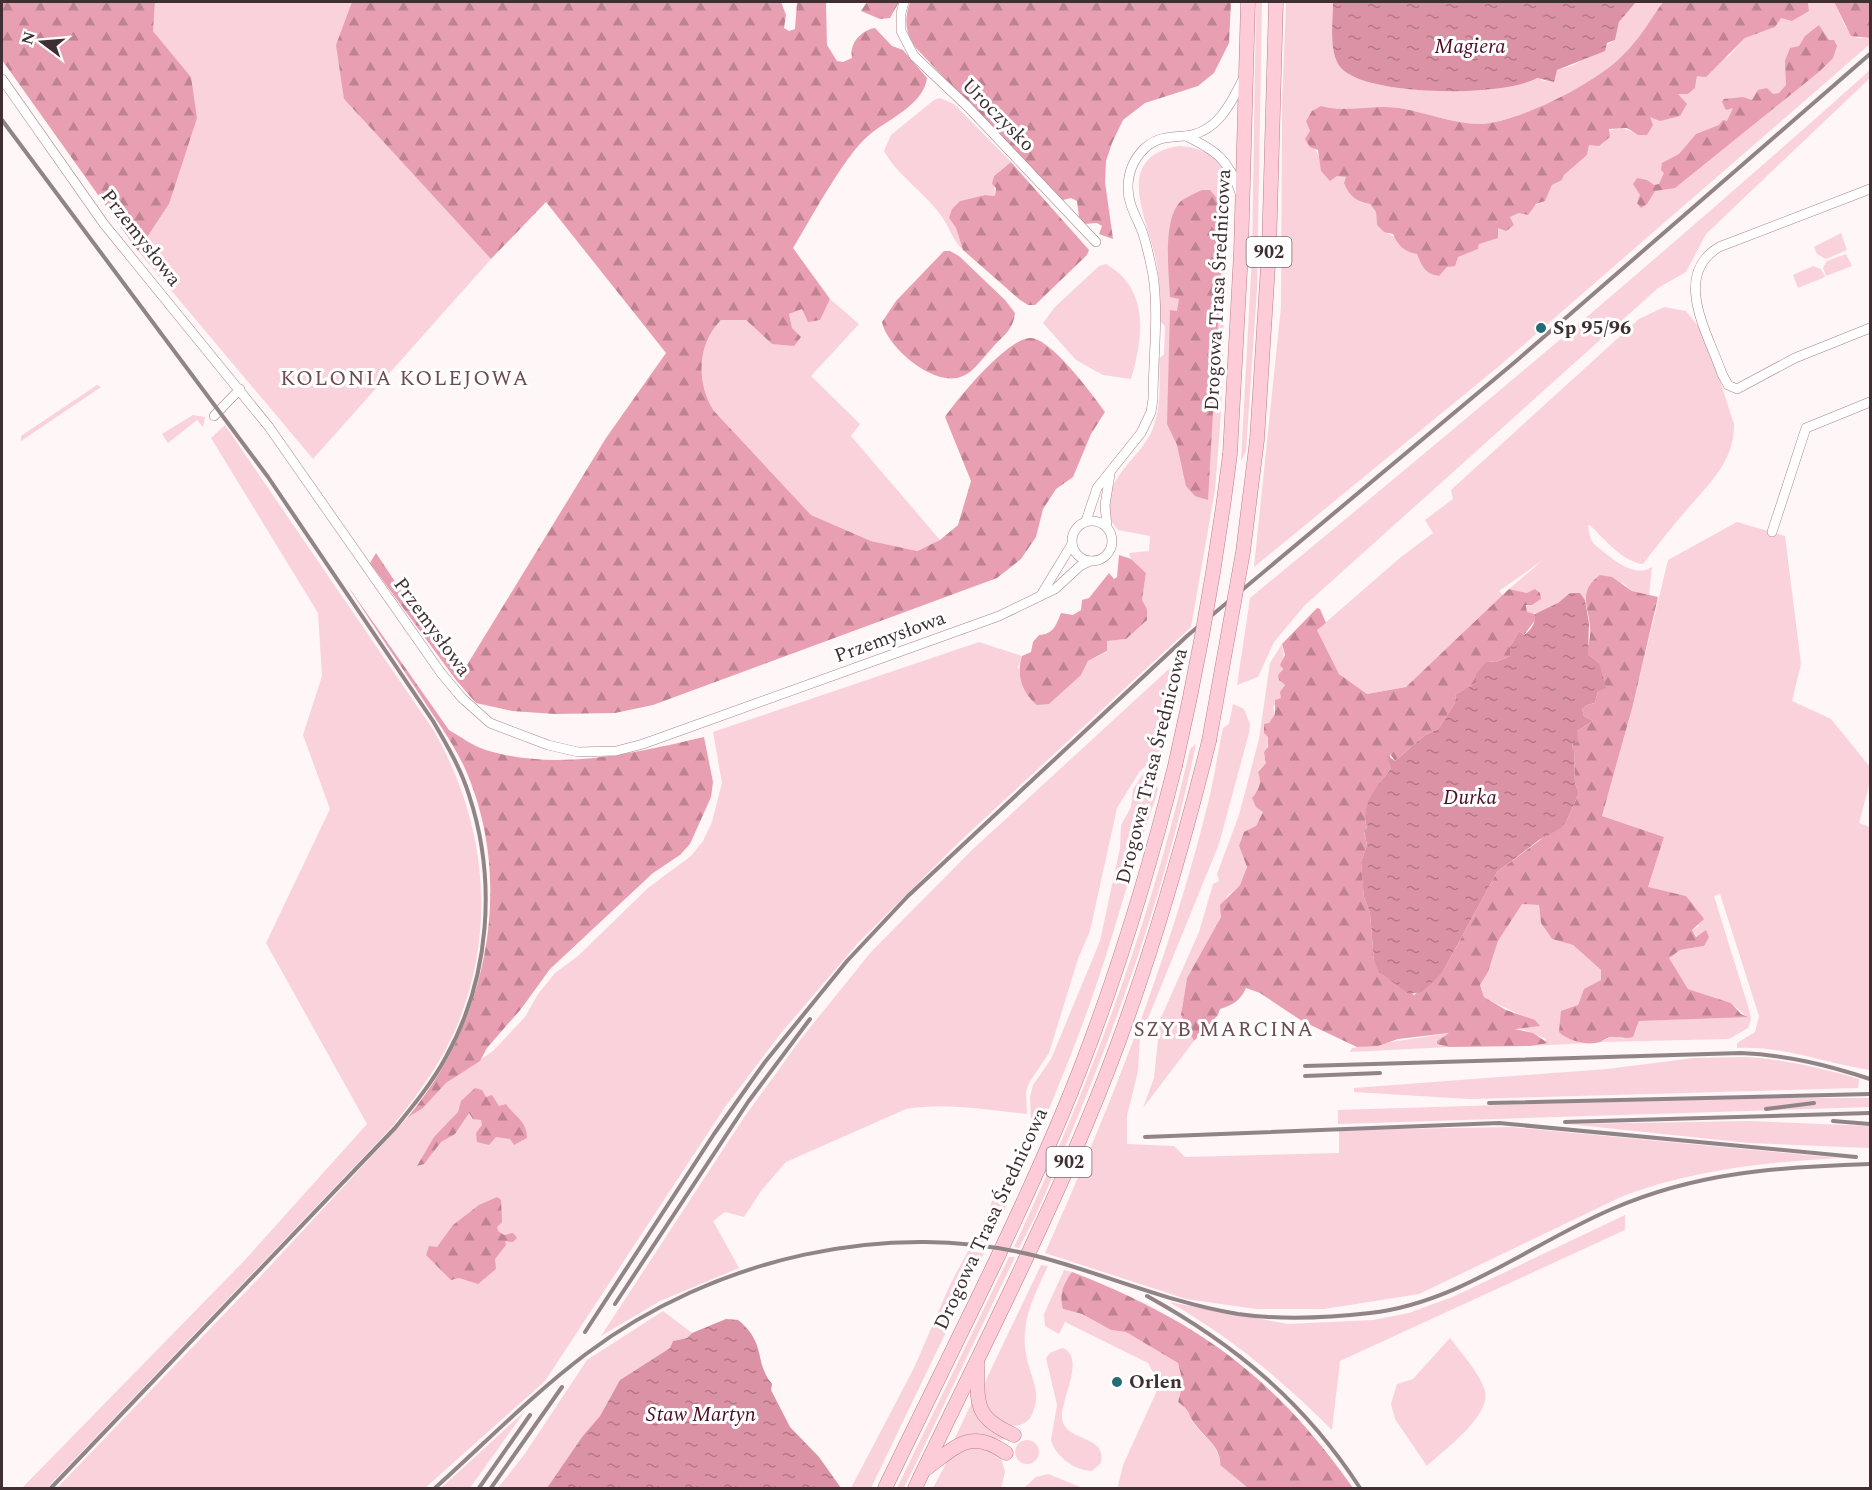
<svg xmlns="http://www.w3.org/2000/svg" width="1872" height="1490" viewBox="0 0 1872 1490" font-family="Spectral,serif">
  <defs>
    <pattern id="forest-firs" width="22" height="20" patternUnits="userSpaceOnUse" patternTransform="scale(1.5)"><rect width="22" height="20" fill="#e99fb2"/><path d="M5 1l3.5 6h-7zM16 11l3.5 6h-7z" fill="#be8291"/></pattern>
    <pattern id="water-ripples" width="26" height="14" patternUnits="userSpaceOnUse" patternTransform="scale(1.5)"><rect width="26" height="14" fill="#db92a4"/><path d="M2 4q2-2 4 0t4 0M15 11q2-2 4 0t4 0" fill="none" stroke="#b37886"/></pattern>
  </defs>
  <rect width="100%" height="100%" fill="#fef6f7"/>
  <g fill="#fad2db">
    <path d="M155,2h197l-8,97 147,160 -178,200 -175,-208 31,-47 22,-127 -38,-46z"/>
    <path d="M1256,2h6l-5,287 -11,162 -5,10 11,-206z"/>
    <path d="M1286,2h47c0,19 -5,51 8,66 26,29 164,29 196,10l8,3 8,-4 4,-7 17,-5 41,-25 4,-18 17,-20h27c-13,18 -24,38 -41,54 -26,27 -105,67 -142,68 -27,0 -55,-12 -81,-16 -26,-4 -52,5 -78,-2 -3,7 -11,19 -10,26 1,18 16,43 35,45l14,25 10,2 6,8 1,13c11,11 28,15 39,28 9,10 7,20 22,23l19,-19 21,-8 1,-5 19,-16 16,-3 -4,-8 35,-16 7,-16 10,-5 2,-5 23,-20 2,-10c17,-14 29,-23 49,-10l11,-19 29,-23 10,1 7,-6 2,-12 32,-20 16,-18 30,-11 5,-10 29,-6 -1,-9h26l11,24 12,12h13v6l-372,323 -244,200 27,-260 1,-203z"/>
    <path d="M1870,70v8l-164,156 -20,38 -28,16 -354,318 -30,36 -16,35 -21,8 13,-87c210,-173 418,-347 620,-528z"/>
    <path d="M940,98l14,6 57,58 -17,14 1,20 -10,-1 -25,6 -11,17 7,10 7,22c-11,-11 -14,-24 -23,-36 -17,-23 -42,-38 -56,-63l7,-16 43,-35z"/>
    <path d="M1179,146c22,1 44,11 49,35l-7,232 -6,77 -24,137 -234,217 -99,99 -77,90 -56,74 -180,274 -120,107h-368l202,-210 148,-160 16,-10 23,-25 47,-32 32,-34 13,-23 17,-21 23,-17 70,-68 43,-32 12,-15 9,-19 10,-39 -9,-51 266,-90 43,14 -4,11 12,32 51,-24 7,-14 19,-9 -1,-11 20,-2 21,-30 -5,-9 4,-27 -15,-14 -2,-6 20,-2 1,-15 -32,-6c-8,-9 -9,-14 -9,-26 2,-34 33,-47 44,-76 8,-22 7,-45 6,-69l5,-5 1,-28 -5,-5c0,-20 0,-41 -4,-61 -8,-41 -45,-103 23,-114z"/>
    <path d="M1841,233l6,17 -21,9 -9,-5 -3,-7z"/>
    <path d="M1846,254l6,12 -26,10 -3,-8 4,-7z"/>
    <path d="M1106,264c44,25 37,74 25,115l-28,-4 -27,-15 -33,-37 12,-16 44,-41z"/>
    <path d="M1813,266l8,3 4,8 -27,11 -5,-13z"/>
    <path d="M830,299l29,25 -48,52 49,48 -9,12 89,104 -24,11 -45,-10 -60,-26 -97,-104c-18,-28 -17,-67 7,-91h25l26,24 20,-16 -3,-14 13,-5 17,11z"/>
    <path d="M1664,307l22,4 19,24 29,89c1,38 -28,63 -51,90 -14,16 -27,33 -40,50 -20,-2 -39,-25 -53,-39l-2,1c1,5 2,14 6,18 14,11 39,36 58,23l-3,28 -17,-4 -9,-8 -36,6 -2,11 -5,-7h-10c-11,10 -28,23 -43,20v-20l-18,-4 34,-29 -44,31 5,5 -98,91 -39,7 -28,-20 -22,-44 84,-73 32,-24 -8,-13 28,-21 -2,-9 188,-171z"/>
    <path d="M97,385l4,2 -80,54v-5z"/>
    <path d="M193,415l12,2 -2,10 -6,-7 -29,23 -6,-9z"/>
    <path d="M225,425l209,306c50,88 63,191 26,287 -15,40 -41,75 -68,109l-345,361h-25l222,-227 123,-137 -101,-181 64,-134 -27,-74 19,-59 -4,-63 -107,-175z"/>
    <path d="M1737,522l48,14 16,128 -9,37 39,18 39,48v15l-11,41 11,4v243c-45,-7 -86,-24 -133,-22v-5l18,-11 4,-16 -39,-122 -6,2 34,110 3,13 -3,9 -19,11 -129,3 13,-6 10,3 13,-8 3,-10 107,-5 -15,-13 -43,-14 -20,-32 12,-7 24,-4 -12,-16 7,-4 -13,-30 -39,-8 17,-51 -62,-21 31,-111 35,-145z"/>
    <path d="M1282,644c1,12 5,20 -4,31l1,5 6,5 -4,13 -8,9 2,7 -6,9 -3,40 -8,8 2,7 -2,13 5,21 -7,14 -17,20 8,21 -7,18 -13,11 -6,21 -34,61 -6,37 13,26 -51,67 11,-30 6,-58 39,-88 14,-48 6,-3 -2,-7 22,-59 20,-76 11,-76z"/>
    <path d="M1183,656l-21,96 -22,19 -23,37 -27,123 -12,28 -29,94 -20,30 -3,9 1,22c-39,-4 -82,-12 -121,-5l-120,53 -25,29 -17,26 -19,-5 -12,9 26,47 -79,33 -59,35 142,-217 57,-79 71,-88 101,-102z"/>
    <path d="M1233,704l11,5 6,15 -1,9 -30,111 -79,194 -2,33 -11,45v28l47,2 11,11 154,-4v-23l172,-3 328,31c-74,4 -146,12 -216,38l-204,98 -95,15h-68l-70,-10 -141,-46c66,-148 127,-300 165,-458 5,-22 8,-44 13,-67l6,-4z"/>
    <path d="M1196,744c-34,164 -94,322 -162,475l-15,29 -5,-1c75,-160 137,-325 176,-498z"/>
    <path d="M1161,758l-7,28 4,2 -2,9c-23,63 -39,128 -61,192 -30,87 -67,171 -106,254l-13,-2 19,-47 17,-26 19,-44 -1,-27 3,-12 18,-26 49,-118 20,-93 1,-23 10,-18 2,-18 10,-15z"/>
    <path d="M1521,904h18l2,19 11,16 21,6 28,25v10c-28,15 -24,31 -29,60l16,3 -58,3 13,-2 3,-5 -21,-9 -15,-2 29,-2c-4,-6 -44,-22 -55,-29l-4,-12 8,-13 10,-31z"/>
    <path d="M1450,1033l-13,8v3l12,3 -99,5 2,-4z"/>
    <path d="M1745,1057c39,2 76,11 114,22l-1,9 -389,11 -115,-7v-4l253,-19 87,-11z"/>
    <path d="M1733,1098h137v9l-532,17v-14z"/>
    <path d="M1749,1121l121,5v22l-121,-5 -181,-19z"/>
    <path d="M1625,1215v15l-285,131 -8,69c-50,-50 -101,-93 -163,-128l119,22 85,-4 36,-7 46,-17z"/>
    <path d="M968,1251l16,2 -113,235h-20l63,-120 35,-81z"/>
    <path d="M1009,1257h6l-111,231h-7z"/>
    <path d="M1041,1265l7,1c-13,28 -28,55 -22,88 3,21 16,36 7,58 -8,23 -38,14 -46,-4 -5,-9 -3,-19 -1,-28z"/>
    <path d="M1064,1270l8,2 -7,10 -2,27 19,5 29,16 15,2 52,31 5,20 -5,19c15,11 8,11 17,23 9,12 26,23 25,40l28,23h-127l-3,-2 5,-21 37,-81 -12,-21 -83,-41 -6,12 -14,-8 -1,-12z"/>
    <path d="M663,1311l29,22 -5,5 -14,3 -3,7 -50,32 -20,36 -18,21 -35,51h-49l26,-33 63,-95z"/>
    <path d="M1450,1338c11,15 28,33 34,50 11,25 -40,62 -57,78l-32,-47 -4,-15 6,-20 16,-5z"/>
    <path d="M1062,1348c24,8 0,49 0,69 0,25 46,17 39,46l-9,8c-17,0 -37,-15 -41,-31l6,-35 -11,-47 4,-5z"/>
    <path d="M972,1402l9,21 22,14v3l-26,-5 -23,5z"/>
    <path d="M525,1411l-55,77h-29z"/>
    <circle cx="1027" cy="1452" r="12"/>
    <path d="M968,1447h18l14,8 5,17 -4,16h-68l17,-32z"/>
    <path d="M1048,1474l35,14h-59l12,-11z"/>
  </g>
  <g fill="url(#forest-firs)">
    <path d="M2,2h153l-2,29 38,46 6,41 -28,86 -31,47 -136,-191z"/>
    <path d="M352,2h429l5,13 -2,13 5,3 6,-2 2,-27h29l1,43 10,16 6,1 9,-4c-3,-14 9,-28 23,-30l17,18 11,4 24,28c-3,27 -41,42 -59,58 -25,22 -56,81 -75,112l37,51 -10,21 -12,2 -6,-13 -13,5 3,14 9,9 -7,9 -22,-2 -26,-24h-25c-24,24 -25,63 -7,91l97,104 60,26 46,10 23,-11 18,-15 13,-44 -26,-64c13,-19 62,-78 85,-79 20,-1 63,57 75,74l-14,22 -18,43 -17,12 -13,20 -7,28 -15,22 -24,19 -344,127 -38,8 -60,1 -43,-3 -36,-8 -20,-23 -86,-117 6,-10 83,125 147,-240 60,-85 -120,-151 -55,57 -147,-160 -8,-54z"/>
    <path d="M867,2h32l-9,16 -10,1 -19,-8z"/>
    <path d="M910,2h321l-2,41 -15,30 -16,13 -53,17 -22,17 -11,23 -6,18 -1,21 8,57 -14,-5 3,-8 -5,-3 -13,1 -5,-7 -2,-16 -6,-3 -8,2 -8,-6 -139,-146c-11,-15 -12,-29 -6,-46z"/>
    <path d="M1663,2h145l1,9 -17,10 -11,-3 -6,9 -30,11 -39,39 -9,-1 -2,12 -7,6h-10l9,10 -7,12 -20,5 -10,-4 3,8 -6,10h-9l-11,-7 -18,1 1,8 -11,9 -10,-1 -2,10 -23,20 -2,5 -10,5 -7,16 -9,3 -8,11 -9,-2 -9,4 4,8 -8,6 -8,-3v10l-19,6 -1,5 -20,8 -3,9 -8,1 -8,9c-14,-2 -17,-10 -22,-22 -12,-2 -19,-8 -24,-20l-9,-2 -7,-7 -1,-13 -6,-8c-13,-2 -21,-8 -26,-21l2,-6 -9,-1 -7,5 -9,-10 -3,-21 -8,-3 -5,-8 5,-8 -4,-10 6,-10 9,-5c26,7 52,-2 78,2 26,4 54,16 81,16 37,-1 116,-41 142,-68 17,-16 28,-36 41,-54z"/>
    <path d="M1834,2h36v36l-19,-2z"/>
    <path d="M1819,25l10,15h5l3,6 -4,12 -13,13 -145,117 -20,3 -8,13 -6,4 -4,-5 3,-8 -7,-11 4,-6 10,2 7,5 5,-1 5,-11 -3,-3 1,-7 17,-9 17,-20 23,-9 4,-5 4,1 6,-13 -7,2 -4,-8 2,-3 19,-2 9,3 6,-10 9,-2 6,6 6,-1 7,-8 -1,-24 5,-13 9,-2 6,-10z"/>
    <path d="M1011,162l78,88 -2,5 -52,50h-7l-8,-5 -57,-50 -7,-22 -7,-10 3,-9 8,-8 25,-6 10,1 1,-8 -4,-4 2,-8z"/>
    <path d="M1202,190h8l10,12 3,34 -15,264 -13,-4 -9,-10 -9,-41 -10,-21 3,-114 7,1 2,-12 -9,-2c-1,-24 -8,-78 11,-96 6,-4 14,-8 21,-11z"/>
    <path d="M944,251h6l9,5 46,44 10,13c-2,17 -11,22 -22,34 -9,9 -18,24 -30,29 -27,13 -76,-28 -81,-54l14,-21z"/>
    <path d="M1119,555l12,4 15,14 -4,27 5,9v11l-21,19 -19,2v10l-19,10 -7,14 -32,29 -12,1c-15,-12 -21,-31 -15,-49l9,-4 2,-10 6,-7c15,-1 17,-10 22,-22l12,2 8,-5 1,-10 7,-2 20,-25 5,6 3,-2z"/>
    <path d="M1600,575l12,2 20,14 26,6 -25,108 -31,111 62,21 -16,50 38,9 18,23 -12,11 4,7 10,-7 3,7 -5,9 -24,4 -11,8 19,31 43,14 10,11 7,3 -109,4 -6,16c-8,2 -11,0 -19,0 -6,-1 -9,3 -14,5 -12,4 -32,-1 -41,-10l2,-21 17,-6 6,-16 17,-9v-10l-28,-25 -21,-6 -11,-16 -2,-18 -17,-1 -24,37 -10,31 -8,13 4,12 22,13 29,10 5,6 -25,3 18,4 15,10 -18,3 -81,1 -12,-3v-3l12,-8 -51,6 -20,7 -21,1 -55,-26 -42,-28 -14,-5c-6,13 -13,17 -26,21l-2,6 -24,26 -13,-26 6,-37 34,-61 -1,-12 20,-20 7,-18 -8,-21 5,-14 12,-6 7,-14 -7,-5 -4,-9c7,-8 10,-16 6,-26l8,-9 -2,-11 4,-5v-10l-4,-4v-9l5,-1 6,-9v-14l6,-2 -1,-6 5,-7 -6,-5 -1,-5 5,-6 -3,-4 5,-10 -3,-11 35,-36 3,1 6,14 -9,7 22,44 28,20 39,-7 103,-98 18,4 8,-4 5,4 1,6 -9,6h-6l1,7 8,2 1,5 -12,16 -5,-4 -9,16v9l-14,6 -9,-1 -11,22 -20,11 -1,9 -17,26 -13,6 -30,26 -5,-7 1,14c-12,18 -32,37 -24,60l-3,4 3,13 -6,17 3,35 6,16 4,48 9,14 31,20 28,-22 55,-101 70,-52 12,-27 -4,-10 -1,-33 -2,-3 5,-16 16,-10 -9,-5 -2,-7 5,-4 8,-2 3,-12 1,-28 -11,-9c-1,-7 2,-13 2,-20 2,-24 -16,-40 10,-59z"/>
    <path d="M347,585l102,145c12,7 24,16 37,20 70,22 149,3 218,-13l9,45 -2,15 -21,47 -10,11 -27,18 -103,96 -29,40 -34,39 -7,13 -34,22 -23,25 -16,10c79,-93 108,-231 60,-345 -12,-28 -31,-53 -47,-78 -24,-36 -49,-73 -73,-110z"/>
    <path d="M475,1088l7,2 4,7 6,-2 7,11 7,-2c9,13 21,17 21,34l-13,7 -4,-6 -14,-2 -7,8 -12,-3 -1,-9 6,-8 -1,-5 -8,-1 -4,-6 -14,21 -14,8 -17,22 -7,2 17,-29 24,-25 3,-11z"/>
    <path d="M497,1197l4,3 1,22 -5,5 1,4 6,4 9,-2 4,5 -4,4 -8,-1 1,4 -11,14 1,10 -18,15 -19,-6 -8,2 -25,-25 3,-9 8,1 16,-22 26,-20z"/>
    <path d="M1072,1272c126,49 203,105 281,216h-105l-28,-23c2,-17 -16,-28 -25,-41 -9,-11 -2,-11 -17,-22l5,-19 -5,-20 -52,-31 -15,-2 -29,-16 -19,-5c-4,-14 0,-25 9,-37z"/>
  </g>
  <g fill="url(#water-ripples)">
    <path d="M1333,2h303l-17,20 -4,18 -8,3 -2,8 -48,19 -3,12 -17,-4c-32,19 -170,19 -196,-10 -13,-15 -8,-47 -8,-66z"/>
    <path d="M1570,593h10l5,7 4,23 -1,31 11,9 7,25 -8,3 -3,12 -8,2 -5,4 2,7 9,5 -16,10 1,11 -5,1 -1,4 2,3 1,33 4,10 -12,27 -6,8 -22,12 -42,32 -55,101 -20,19 -13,2 -30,-22 -5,-11 -4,-48 -6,-16 -2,-19 -1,-16 6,-17 -3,-14 3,-3c-8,-25 11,-41 24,-60l-4,-13 8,6 30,-26 13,-6 17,-26 1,-9 20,-11v-9l11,-13 9,1 14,-6v-9l9,-16 5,4c7,-5 12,-12 11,-21l23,-11z"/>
    <path d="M726,1319l12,1c29,23 16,43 34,64l-1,6 19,37 29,30 22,31h-294l35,-51 18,-21 20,-36 50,-32 3,-7 14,-3 5,-5z"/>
  </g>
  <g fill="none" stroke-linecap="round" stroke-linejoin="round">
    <defs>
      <g id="street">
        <path d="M904,2l-3,11v18l13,25 54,51 128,135"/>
        <path d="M2,79l102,145 165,203 172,246 21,25 28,25 58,22 30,7 38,-1 27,-7 356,-128 56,-27 25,-23 10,-5"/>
        <path d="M1186,136c31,15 43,24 54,57"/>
        <path d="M1870,189l-151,58c-48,29 -10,88 3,127l6,11 9,4 58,-31 75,-30"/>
        <path d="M214,416l26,-27"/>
        <circle cx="1092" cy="541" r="20"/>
        <path d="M1086,521l11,-33 44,-55 10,-21 2,-13c0,-40 6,-84 0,-124 -3,-15 -6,-30 -11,-44 -6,-15 -14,-27 -14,-43 0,-16 6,-30 18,-41 12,-10 24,-10 38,-11 32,-2 47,-32 59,-57"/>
        <path d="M1107,527l-2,-22 5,-31"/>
        <path d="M1772,532l34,-104 64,-26"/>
        <path d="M1041,595l31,-51"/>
      </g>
      <g id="primary">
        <path d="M1257,440l12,-190 7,-248"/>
        <path d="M1230,454l11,-202 7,-250"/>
        <path d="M977,1362c1,42 -4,55 37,73"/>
        <path d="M927,1468c30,-22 44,-40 79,-15"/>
        <path d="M885,1488c59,-122 122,-244 175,-369 48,-114 85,-233 115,-353"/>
        <path d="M915,1488c58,-121 120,-242 172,-366 52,-123 90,-252 122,-381"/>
      </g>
    </defs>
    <use href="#street" stroke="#a9848c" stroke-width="10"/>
    <use href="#primary" stroke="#ba7f8d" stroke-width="15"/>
    <use href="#street" stroke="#fff" stroke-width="9"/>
    <use href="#primary" stroke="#fdccd8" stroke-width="14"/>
    <g stroke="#918487" stroke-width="4">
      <path d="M2,120l266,357 165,244c14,24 28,48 36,74 28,85 21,183 -23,262 -14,26 -33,49 -51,71l-344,360"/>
      <path d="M1305,1066l436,-13c46,2 86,12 129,26"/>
      <path d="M1305,1076l75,-3"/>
      <path d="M1489,1103l381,-9"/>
      <path d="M1766,1109l48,-6"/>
      <path d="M1833,1121l37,3"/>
      <path d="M1565,1122l305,-9"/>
      <path d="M1145,1137l354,-14 357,34"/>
      <path d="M1147,1296c89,49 158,107 213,192"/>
      <path d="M615,1304l133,-202 62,-83"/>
      <path d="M585,1332l129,-198 51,-72 82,-101 61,-65 279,-260 328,-274 355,-308"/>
      <path d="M435,1488c50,-45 98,-94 151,-134 126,-95 304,-138 458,-96 65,18 127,45 194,56 43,6 89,4 132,-1 89,-10 162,-70 242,-104 85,-37 167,-42 258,-45"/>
      <path d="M479,1488l51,-73"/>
      <path d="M491,1488l71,-101"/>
    </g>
    <defs>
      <g id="primary-bridge">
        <path d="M1209,741l34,-189 14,-112"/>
        <path d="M1175,766c24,-104 42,-207 55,-312"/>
      </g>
    </defs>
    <use href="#primary-bridge" stroke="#ba7f8d" stroke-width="15" stroke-linecap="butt"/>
    <use href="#primary-bridge" stroke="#fdccd8" stroke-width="14"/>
  </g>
  <g fill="#246b79" stroke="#fff" stroke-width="2">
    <circle cx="1541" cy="328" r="6"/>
    <circle cx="1117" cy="1382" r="6"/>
  </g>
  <g text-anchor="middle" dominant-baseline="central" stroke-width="6" stroke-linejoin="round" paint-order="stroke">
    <g fill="#fff" stroke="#796d70" stroke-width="1.5">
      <rect x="1246.5" y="237" width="45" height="30" rx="4.5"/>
      <rect x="1046.5" y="1147" width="45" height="30" rx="4.5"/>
    </g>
    <g font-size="18" font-weight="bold" fill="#3f2f33">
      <text x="1269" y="252">902</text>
      <text x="1069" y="1162">902</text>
    </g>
    <g font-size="20" fill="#3f2f33" stroke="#fff">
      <text transform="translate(998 115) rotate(45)">Uroczysko</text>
      <text transform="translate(141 238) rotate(52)">Przemysłowa</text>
      <text transform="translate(1218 290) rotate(-87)">Drogowa Trasa Średnicowa</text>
      <text transform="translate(432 627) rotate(54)">Przemysłowa</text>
      <text transform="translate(890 637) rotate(-20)">Przemysłowa</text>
      <text transform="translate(1152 766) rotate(-76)">Drogowa Trasa Średnicowa</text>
      <text transform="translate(991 1219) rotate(-65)">Drogowa Trasa Średnicowa</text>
    </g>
    <g font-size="20" font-weight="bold" fill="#3f2f33" stroke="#fff" text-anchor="start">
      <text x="1553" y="328">Sp 95/96</text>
      <text x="1129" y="1382">Orlen</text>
    </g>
    <g font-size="21" font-style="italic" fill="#4c0c24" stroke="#fff">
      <text x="1470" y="47">Magiera</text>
      <text x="1470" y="798">Durka</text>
      <text x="701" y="1415">Staw Martyn</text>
    </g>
    <g font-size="21" letter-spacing="1.5" fill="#6c4b53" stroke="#fff">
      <text x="405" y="379">KOLONIA KOLEJOWA</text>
      <text x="1224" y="1030">SZYB MARCINA</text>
    </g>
  </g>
  <rect width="1872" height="1490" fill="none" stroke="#3f2f33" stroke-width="6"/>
  <g transform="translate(42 42) rotate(286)" stroke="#ffffff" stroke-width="4.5" paint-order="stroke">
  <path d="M0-4.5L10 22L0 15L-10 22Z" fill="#3f2f33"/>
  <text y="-9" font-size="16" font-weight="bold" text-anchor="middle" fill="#3f2f33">N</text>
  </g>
</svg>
